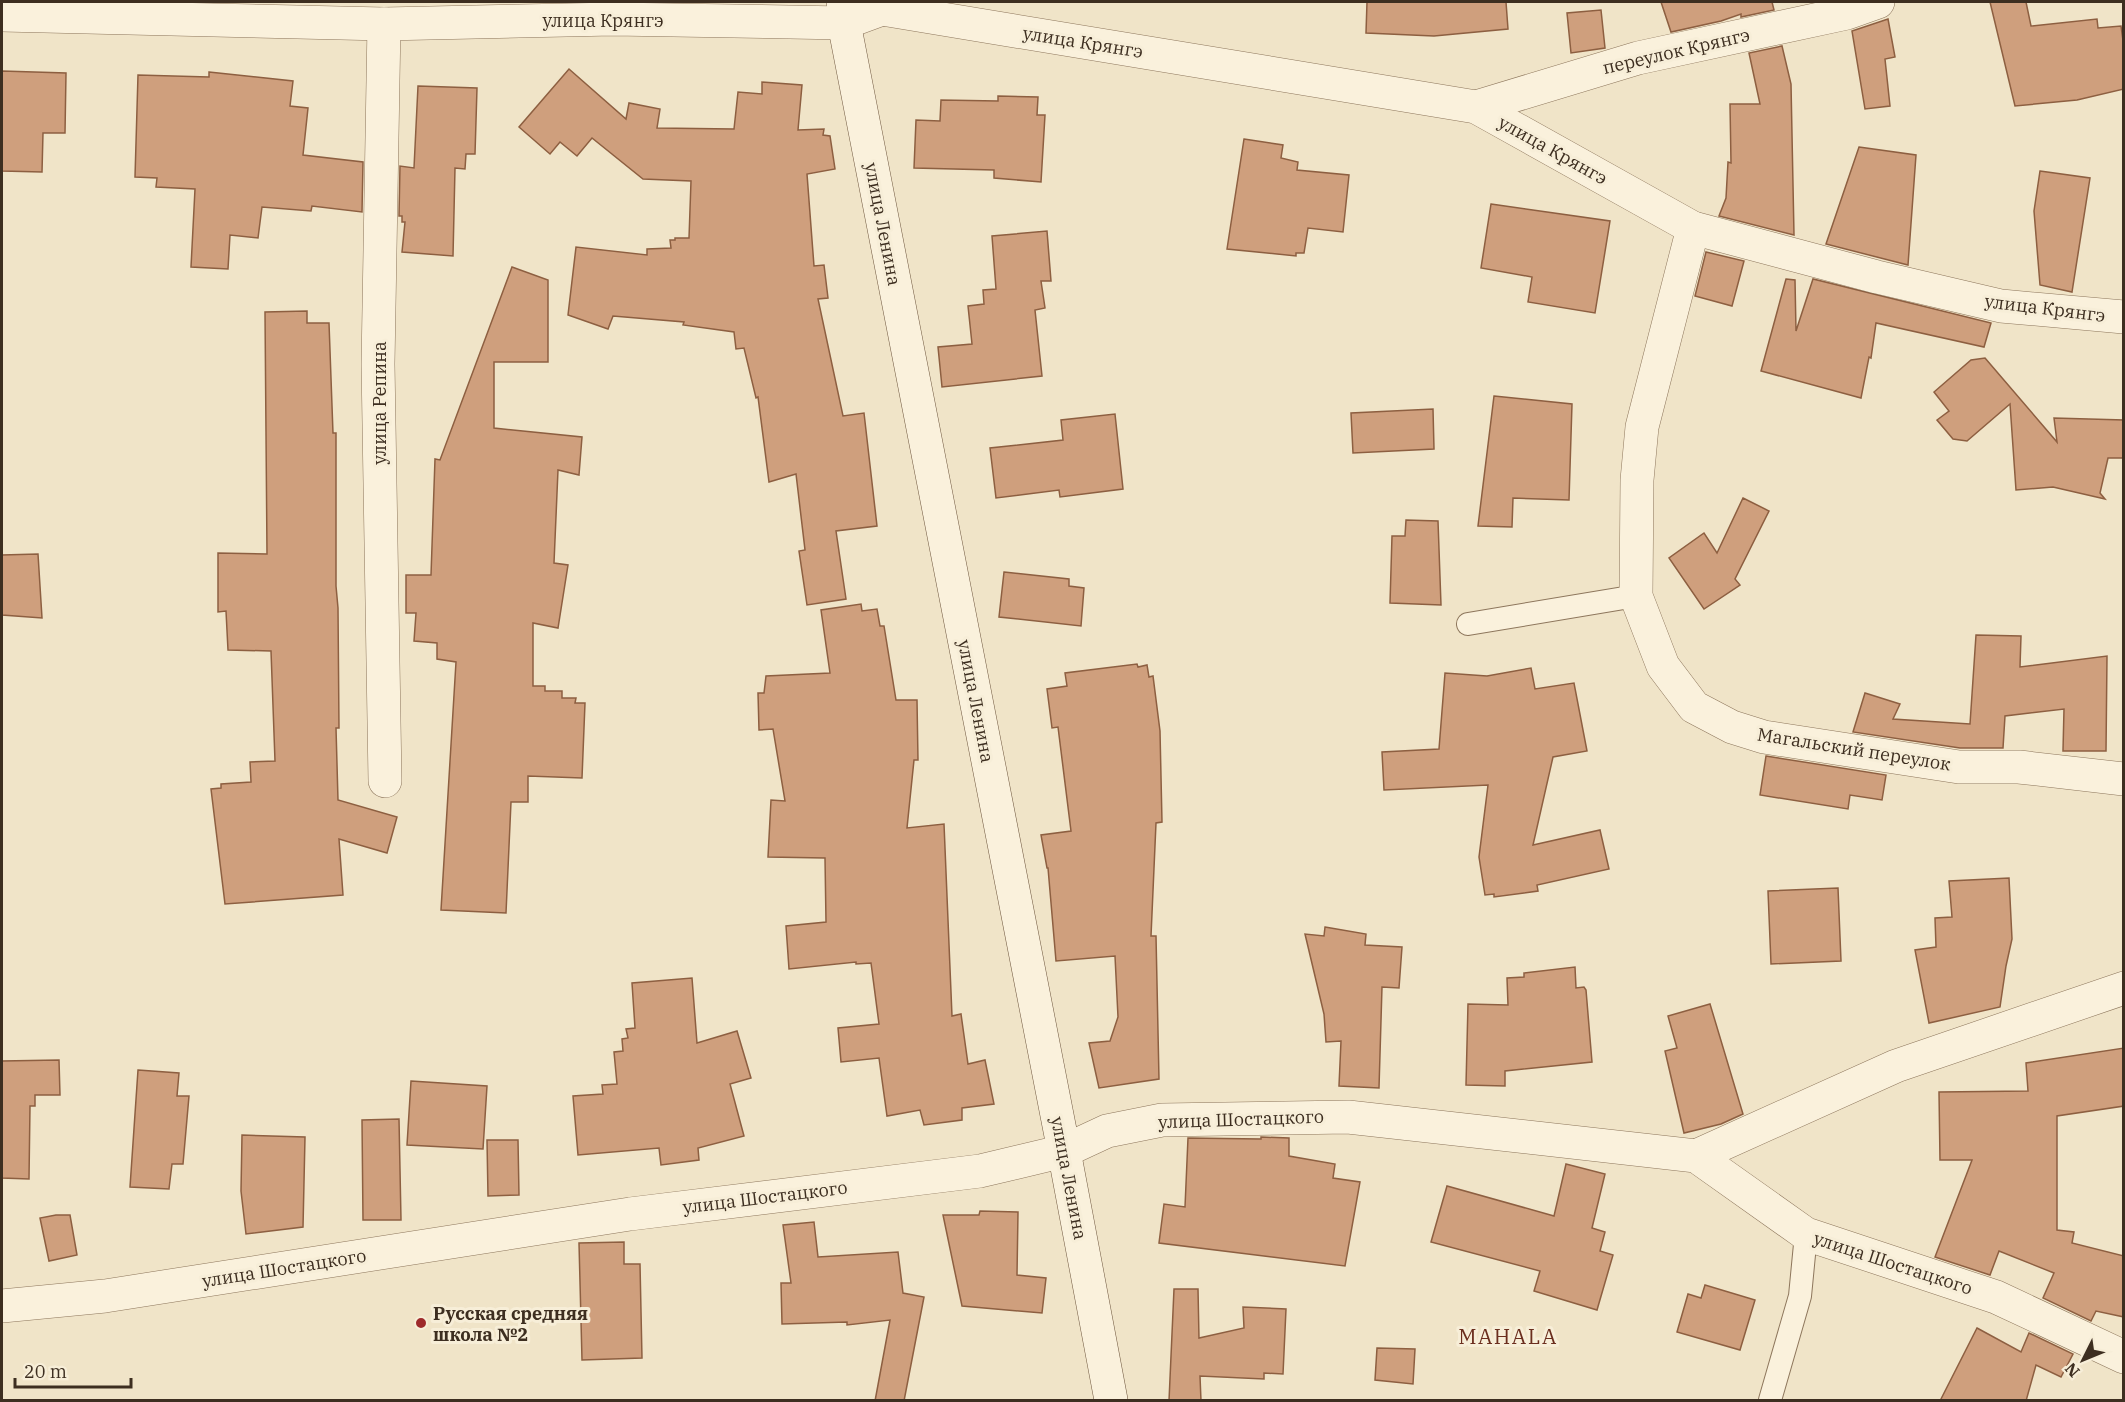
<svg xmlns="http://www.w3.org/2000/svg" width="2125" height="1402" viewBox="0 0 2125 1402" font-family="'IBM Plex Serif',serif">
  <rect width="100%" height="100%" fill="#f0e4c8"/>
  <g fill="#cf9f7d" stroke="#8d5f41" stroke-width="1.5">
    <path d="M1367,2h139l2,27 -74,7 -68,-3z"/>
    <path d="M1661,2h111l2,8 -33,7v-3l-20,7 -50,11z"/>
    <path d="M1990,2h36l5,24 66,-7 1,9 23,-2 3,22v41l-47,11 -62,6z"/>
    <path d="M1601,10l4,38 -34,5 -4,-40z"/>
    <path d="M1888,19l7,38 -10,2 5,47 -25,3 -13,-78z"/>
    <path d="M1782,46l9,38 3,151 -75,-19 7,-18 2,-36 3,1 -1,-59h30l-11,-51z"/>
    <path d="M569,69l57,50 3,-16 31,6 -3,19 77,1 4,-37 24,2v-12l40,3 -4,45 26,-1 -1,6 7,1 5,33 -28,5 7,92 10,-1 4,33 -10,1 25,117 21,-3 13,113 -41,5 10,68 -39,6 -8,-54 6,-1 -9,-76 -27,8 -11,-85 -2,1 -12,-50 -8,1 -2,-17 -51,-7 1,-3 -71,-6 -5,13 -40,-14 8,-68 71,8v-6l24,-1 -1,-8h5v-2h14l2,-57 -48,-2 -51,-41 -15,18 -17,-14 -10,12 -31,-27z"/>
    <path d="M2,71l64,2 -1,60h-22l-1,39 -40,-1z"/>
    <path d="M209,72l84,9 -3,25 18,2 -5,47 60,7 -1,50 -50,-6 -1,5 -49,-4 -4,31 -28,-3 -2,34 -37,-2 4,-78 -39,-2 1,-9 -22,-1 3,-102 71,2z"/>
    <path d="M418,86l59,2 -2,66h-9l-1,15 -10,-1 -2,88 -51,-4 3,-30h-3v-6h-3l1,-50 14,2z"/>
    <path d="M998,96l40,1 -1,18h8l-4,67 -47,-4v-8l-80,-2 2,-48 24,1 1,-21 57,1z"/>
    <path d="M1244,139l39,6 -2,13 17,4 -1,8 52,5 -6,57 -35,-4 -4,25h-8v3l-69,-7z"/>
    <path d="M1859,147l57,8 -8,110 -82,-21z"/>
    <path d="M2040,171l50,7 -18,114 -32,-7 -6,-74z"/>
    <path d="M1491,204l119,17 -15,92 -67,-11 4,-25 -51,-9z"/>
    <path d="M1047,231l4,50h-10l4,27 -10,2 7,66 -100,11 -4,-40 34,-3 -4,-38 16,-2 -1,-14 13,-1 -4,-53z"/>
    <path d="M1706,252l38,9 -12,45 -37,-10z"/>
    <path d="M512,267l36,13v82h-54v66l88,9 -3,38 -21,-5 -4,93 14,2 -10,63 -25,-5v63h12v5h17v7h14l-1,5h10l-3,75 -54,-2v26h-17l-5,111 -65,-3 15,-248 -19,-3v-16l-23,-2 2,-28h-10v-38h25l4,-116 5,1z"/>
    <path d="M1786,279l9,1 1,51 17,-52 178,44 -7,24 -108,-24 -5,35 -2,-1 -8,41 -100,-27z"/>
    <path d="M307,311v12h22l4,110h3v153l2,22 1,120h-3l2,72 59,17 -10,36 -48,-14 4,56 -118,9 -14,-115 10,-1v-4l30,-2 -1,-20 25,-1 -4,-110 -43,-1 -2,-39 -8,1v-59l49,1 -2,-242z"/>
    <path d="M1985,358l72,84 -3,-24 70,2v38h-16l-8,35 5,6 -52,-12 -37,3 -6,-86 -43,37 -14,-2 -16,-19 12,-9 -15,-19 37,-32z"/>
    <path d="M1494,396l78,8 -3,96 -56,-2 -1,29 -34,-1z"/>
    <path d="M1433,409l1,40 -81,4 -2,-40z"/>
    <path d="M1115,414l8,75 -63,8 -1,-7 -63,8 -6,-50 73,-8 -2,-20z"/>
    <path d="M1743,498l26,13 -34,68 5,6 -36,24 -35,-51 35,-25 13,20z"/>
    <path d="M1406,520l32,1 3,84 -51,-2 2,-67h13z"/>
    <path d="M38,554l4,64 -40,-3v-60z"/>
    <path d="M1004,572l65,7v7l15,2 -3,38 -82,-9z"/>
    <path d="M861,604l1,7 15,-2 3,17h4l12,74h21l1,60h-4l-7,68 37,-4 8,192 9,-2 7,50 17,-4 9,44 -32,4v12l-38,5 -4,-15 -33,6 -8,-58 -38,4 -3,-34 41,-4 -8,-61 -15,1v-2l-67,7 -3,-43 40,-4 -1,-64 -57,-1 3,-57 14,1 -12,-72 -14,1 -1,-37h6l2,-17 64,-3 -9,-63z"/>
    <path d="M1976,635l45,1 -1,31 87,-11 -1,95h-43l1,-42 -59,7 -2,32h-43l-107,-16 12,-39 35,11 -7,15 77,5z"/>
    <path d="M1137,664l1,3 9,-2 2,12 4,-1 7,55 2,91 -6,1 -5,113h5l3,143 -60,9 -10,-45 21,-2 8,-24 -3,-61 -59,5 -8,-93h-1l-6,-33 30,-4 -13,-104 -6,1 -5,-39 20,-3 -2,-13z"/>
    <path d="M1531,668l4,21 39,-6 13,68 -34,6 -20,88 67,-15 9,39 -72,16 1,6 -44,6v-3l-9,1 -6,-38 9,-72 -104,5 -2,-38 57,-3 6,-76 42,3z"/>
    <path d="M1766,756l120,19 -4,25 -32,-5 -2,14 -88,-14z"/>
    <path d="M2009,878l3,61 -6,27 -6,41 -71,16 -14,-73 21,-3 -1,-29 17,-1 -3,-36z"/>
    <path d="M1838,888l3,73 -70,3 -3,-73z"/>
    <path d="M1325,927l41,7 -1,11 37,2 -3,41 -17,-1 -3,101 -40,-2 2,-45 -15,1 -2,-28 -19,-80 19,2z"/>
    <path d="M1575,967l1,21 8,-1 2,3 6,72 -87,9v15l-39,-1 2,-81 40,1 -1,-27 17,-1v-4z"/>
    <path d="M692,978l5,65 40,-12 14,47 -21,6 14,52 -46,12 1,12 -38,5 -2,-17 -81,7 -5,-59 30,-2 -1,-9 15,-1 -3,-32 9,-1 -1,-12 6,-1 -2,-9 9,-1 -3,-45z"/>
    <path d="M1710,1004l33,110 -22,10 -37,9 -19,-82 12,-3 -9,-32z"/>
    <path d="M2124,1048v58l-67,10v114l17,2 -2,11 52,13v61l-28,-6 -5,10 -48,-23 11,-25 -55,-22 -9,24 -55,-18 37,-97h-32l-1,-68 89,-1 -2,-28z"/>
    <path d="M59,1060l1,35h-25v11h-5l-1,73 -27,-1v-117z"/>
    <path d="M138,1070l41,3 -2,23h12l-6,68h-11l-3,25 -39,-2z"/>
    <path d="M411,1081l76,5 -4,63 -76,-4z"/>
    <path d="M399,1119l2,101h-38l-1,-100z"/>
    <path d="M242,1135l63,2 -2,90 -57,7 -5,-43z"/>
    <path d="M1261,1137l28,1v18l46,8 -2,14 27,4 -15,84 -186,-23 5,-39 21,3 3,-69 73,1z"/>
    <path d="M487,1140h31l1,55 -31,1z"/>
    <path d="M1566,1164l39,10 -13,54 13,4 -5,19 13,4 -16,55 -63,-19 6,-20 -109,-29 16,-56 107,30z"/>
    <path d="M980,1211l38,1 -1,63 29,3 -4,35 -80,-7 -19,-91h36z"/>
    <path d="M56,1215h14l7,40 -28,6 -9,-43z"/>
    <path d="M814,1222l4,35 80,-5 5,41 21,4 -20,104h-29l15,-81 -43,5v-3l-65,2 -1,-41h10l-8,-58z"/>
    <path d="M624,1242v22h16l2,94 -60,2 -3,-117z"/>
    <path d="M1705,1285l50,15 -15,50 -63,-18 11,-38 13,4z"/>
    <path d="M1174,1289h24l1,49 45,-10 -1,-21 43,2 -3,65 -19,-1v6l-64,-3 1,25h-32z"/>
    <path d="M1977,1328l44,24 8,-19 44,21 -12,23 -25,-12 -10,36h-86z"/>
    <path d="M1377,1348l38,1 -2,35 -38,-4z"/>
  </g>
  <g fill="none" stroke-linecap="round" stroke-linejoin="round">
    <defs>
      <g id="lane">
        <path d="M1468,624l168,-28"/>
        <path d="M1770,1400l30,-104 6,-62"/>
      </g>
      <g id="street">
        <path d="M2,15l382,9 229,-5 231,4 38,-14 594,98 217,121 184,49 124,29 123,11"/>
        <path d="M384,24l-6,340 7,417"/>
        <path d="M1476,107l162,-49 209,-45 31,-11"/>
        <path d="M1693,228l-51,199 -5,53 -1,116 27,70 31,41 38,20 32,10 195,30h60l105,12"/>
        <path d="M1696,1156l200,-90 228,-78"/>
        <path d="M2,1306l103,-10 525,-82 350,-43 84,-20 43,-20 55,-11 186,-3 348,39 110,78 190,63 128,60"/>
      </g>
      <path id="secondary" d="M843,2l1,21 220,1128 47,249"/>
    </defs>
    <use href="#lane" stroke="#8d765c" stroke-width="24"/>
    <use href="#street" stroke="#8d765c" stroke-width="34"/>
    <use href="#secondary" stroke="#6f573f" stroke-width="34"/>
    <use href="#lane" stroke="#faf1dc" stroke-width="22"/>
    <use href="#street" stroke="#faf1dc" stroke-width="33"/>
    <use href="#secondary" stroke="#faf1dc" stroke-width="33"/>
  </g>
  <circle fill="#9e2a2b" stroke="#f7eed8" stroke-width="2" cx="421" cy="1323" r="6"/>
  <g text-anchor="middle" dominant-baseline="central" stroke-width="6" stroke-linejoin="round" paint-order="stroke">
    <g font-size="18" fill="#3d2e20" stroke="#f7eed8">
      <text x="603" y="20">улица Крянгэ</text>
      <text transform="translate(1083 42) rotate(9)">улица Крянгэ</text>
      <text transform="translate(1676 51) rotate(-13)">переулок Крянгэ</text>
      <text transform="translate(1553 150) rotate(29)">улица Крянгэ</text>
      <text transform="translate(883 224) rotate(79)">улица Ленина</text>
      <text transform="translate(2045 308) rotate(7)">улица Крянгэ</text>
      <text transform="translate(379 403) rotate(-90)">улица Репина</text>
      <text transform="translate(976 701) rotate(79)">улица Ленина</text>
      <text transform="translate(1854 749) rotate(9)">Магальский переулок</text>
      <text transform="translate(1241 1119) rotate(-2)">улица Шостацкого</text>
      <text transform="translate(1069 1178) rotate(79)">улица Ленина</text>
      <text transform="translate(765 1197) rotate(-7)">улица Шостацкого</text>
      <text transform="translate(1893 1263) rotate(18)">улица Шостацкого</text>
      <text transform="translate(284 1268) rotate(-9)">улица Шостацкого</text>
    </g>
    <g font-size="18" font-weight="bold" fill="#3d2e20" stroke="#f7eed8" text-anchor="start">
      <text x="433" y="1313">Русская средняя<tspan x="433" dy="21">школа №2</tspan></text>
    </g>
    <g font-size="21" letter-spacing="1.5" fill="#6b2e1e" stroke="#f7eed8">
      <text x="1508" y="1336">MAHALA</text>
    </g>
  </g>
  <rect width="2125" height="1402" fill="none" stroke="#3d2e20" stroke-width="6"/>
  <g transform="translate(2083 1360) rotate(227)" stroke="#f7eed8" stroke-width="4.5" paint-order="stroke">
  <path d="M0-4.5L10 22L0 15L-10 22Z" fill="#3d2e20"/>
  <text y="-9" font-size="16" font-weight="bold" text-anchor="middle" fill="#3d2e20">N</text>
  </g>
  <path d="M15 1378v9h116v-9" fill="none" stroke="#3d2e20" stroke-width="3"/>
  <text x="24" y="1378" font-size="18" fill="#3d2e20" stroke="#f7eed8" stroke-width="4.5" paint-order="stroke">20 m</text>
</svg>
